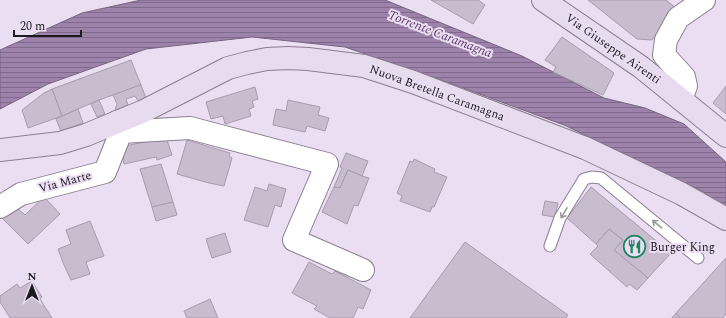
<svg xmlns="http://www.w3.org/2000/svg" width="726" height="318" viewBox="0 0 726 318" font-family="Spectral,serif">
  <defs>
    <pattern id="water-rules" width="6" height="5" patternUnits="userSpaceOnUse"><rect width="6" height="5" fill="#9d83aa"/><path d="M0 2.5h6" fill="none" stroke="#7f6a8a"/></pattern>
  </defs>
  <rect width="100%" height="100%" fill="#ebdef2"/>
  <path fill="url(#water-rules)" stroke="#776481" d="M141,0h244l137,56 82,42 41,10 39,16 42,38v50l-22,-20 -140,-67 -109,-40 -110,-38 -93,-10 -106,12 -98,35 -48,25v-59l82,-37z"/>
  <g fill="#c9bccf" stroke="#a79bae">
    <path d="M431,0h47l7,5 -12,19z"/>
    <path d="M588,0h78l10,8 -24,32 -15,-1z"/>
    <path d="M562,37l52,36 -11,22 -50,-23 3,-5 -11,-7z"/>
    <path d="M131,60l10,25 -42,15 -37,16 -10,-27z"/>
    <path d="M140,85h1l5,13 -8,3 -3,-5 -9,3 2,6 -13,5 2,-6 -4,-9z"/>
    <path d="M726,86v28l-13,-11z"/>
    <path d="M255,87l3,12 -6,2 2,6 -5,2 2,7 -26,8 -2,-8 -12,3 -5,-17z"/>
    <path d="M52,89l10,27 -34,12 -6,-18 22,-17z"/>
    <path d="M99,100l6,14 -8,3 -6,-13z"/>
    <path d="M288,100l32,7 -2,8 11,3 -4,13 -18,-5 -2,6 -32,-7 3,-16 10,2z"/>
    <path d="M78,109l5,14 -22,8 -5,-12z"/>
    <path d="M166,137l6,18 -15,5 -1,-3 -32,7 -3,-17z"/>
    <path d="M187,140l43,13 -1,3 3,2 -8,28 -15,-3 -32,-9z"/>
    <path d="M346,153l22,8 -6,15 -14,-6 -8,18 -6,-1 8,-19 -2,-1z"/>
    <path d="M414,159l21,10 -1,3 13,5 -13,30h-2l-2,5 -30,-11 2,-5 -5,-3 13,-32 3,1z"/>
    <path d="M161,164l12,38 -21,5 -12,-38z"/>
    <path d="M348,170l14,6 7,2 -11,28 -4,-1 -7,19 -25,-12 12,-25 6,1z"/>
    <path d="M269,184l17,5 -5,18 -6,-2 -7,22 -24,-7 11,-33 12,4z"/>
    <path d="M591,187l80,66 -23,25 -34,-28 9,-10 -14,-11 -13,15 -29,-26z"/>
    <path d="M44,197l16,17 -32,30 -26,-26 13,-12 10,9z"/>
    <path d="M545,201l13,2 -3,14 -13,-2z"/>
    <path d="M173,202l4,13 -21,6 -4,-14z"/>
    <path d="M90,221l14,35 -18,6 4,12 -19,6 -7,-15 -6,-16 13,-5 -5,-14z"/>
    <path d="M609,229l14,11 -9,10 34,28 -11,12 -8,-6 -2,3 -37,-33 8,-8 -2,-2z"/>
    <path d="M225,233l6,19 -19,6 -6,-19z"/>
    <path d="M465,242l103,73 -2,3h-156z"/>
    <path d="M726,258v56l-3,4h-43l-4,-5z"/>
    <path d="M309,262l23,12 3,-3 36,19 -8,19 -5,-2 -5,11h-23l-16,-9 3,-3 -25,-13z"/>
    <path d="M32,281l10,16 -2,2 12,19h-42l-10,-16v-6l17,-12 3,4z"/>
    <path d="M210,299l8,19h-31l-3,-7z"/>
    <path d="M676,313l4,5h-8z"/>
  </g>
  <g fill="none" stroke-linecap="round" stroke-linejoin="round">
    <defs>
      <path id="service" d="M550,246l10,-28 24,-39 8,-2 9,1 97,80"/>
      <g id="minor">
        <path d="M681,99l5,-13 -2,-9 -20,-22 2,-15 12,-22 26,-18"/>
        <path d="M121,132l69,-4 137,36 -33,76 69,30"/>
        <path d="M0,207l21,-13 84,-22 16,-40 -4,-10"/>
      </g>
      <g id="secondary">
        <path d="M543,0l98,67 85,69"/>
        <path d="M0,150l60,-7 26,-8 58,-24 84,-43 19,-5 20,-4 21,-1 20,1 56,7 49,16 172,66 97,46 44,25"/>
      </g>
    </defs>
    <use href="#service" stroke="#8a7e90" stroke-width="13"/>
    <use href="#minor" stroke="#8a7e90" stroke-width="24"/>
    <use href="#secondary" stroke="#8a7e90" stroke-width="24"/>
    <use href="#service" stroke="#fff" stroke-width="11"/>
    <use href="#minor" stroke="#fff" stroke-width="22"/>
    <use href="#secondary" stroke="#e8daef" stroke-width="22"/>
  </g>
  <defs><path id="oneway-shaft" d="M-6 0H5M1.5-3L5.5 0L1.5 3" fill="none" stroke-width="1.6" stroke-linecap="round" stroke-linejoin="round"/></defs>
  <g stroke="#9a989b">
    <use href="#oneway-shaft" transform="translate(564 213) rotate(120)"/>
    <use href="#oneway-shaft" transform="translate(657 224) rotate(-140)"/>
  </g>
  <defs>
    <symbol id="restaurant-ring" viewBox="-11 -11 22 22"><circle r="9.5" fill="#ebdef2" stroke="#1b8460" stroke-width="1.5"/><path d="M-5-6h1v4h1v-4h1v4h1v-4h1v5L-1.5 .5V6h-2V.5L-5-1ZM5-6V6H3V1.5H1.5Q1.5-4 5-6Z" fill="#1b8460"/></symbol>
  </defs>
  <g fill-rule="evenodd">
    <use href="#restaurant-ring" x="622" y="234" width="25" height="25"/>
  </g>
  <g text-anchor="middle" dominant-baseline="central" stroke-width="4" stroke-linejoin="round" paint-order="stroke">
    <g font-size="12" fill="#1e1a21" stroke="#ebdef2">
      <text transform="translate(613 49) rotate(35)">Via Giuseppe Airenti</text>
      <text transform="translate(437 93) rotate(20)">Nuova Bretella Caramagna</text>
      <text transform="translate(65 182) rotate(-15)">Via Marte</text>
    </g>
    <g font-size="12" fill="#1e1a21" stroke="#ebdef2" text-anchor="start">
      <text x="650" y="247">Burger King</text>
    </g>
    <g font-size="13" font-style="italic" fill="#5a366a" stroke="#ebdef2">
      <text transform="translate(440 34) rotate(21)">Torrente Caramagna</text>
    </g>
  </g>
  <g transform="translate(32 286)" stroke="#ebdef2" stroke-width="3" paint-order="stroke">
  <path d="M0-3L7 15L0 10L-7 15Z" fill="#1e1a21"/>
  <text y="-6" font-size="11" font-weight="bold" text-anchor="middle" fill="#1e1a21">N</text>
  </g>
  <path d="M14 30v6h67v-6" fill="none" stroke="#1e1a21" stroke-width="2"/>
  <text x="20" y="30" font-size="12" fill="#1e1a21" stroke="#ebdef2" stroke-width="3" paint-order="stroke">20 m</text>
</svg>
